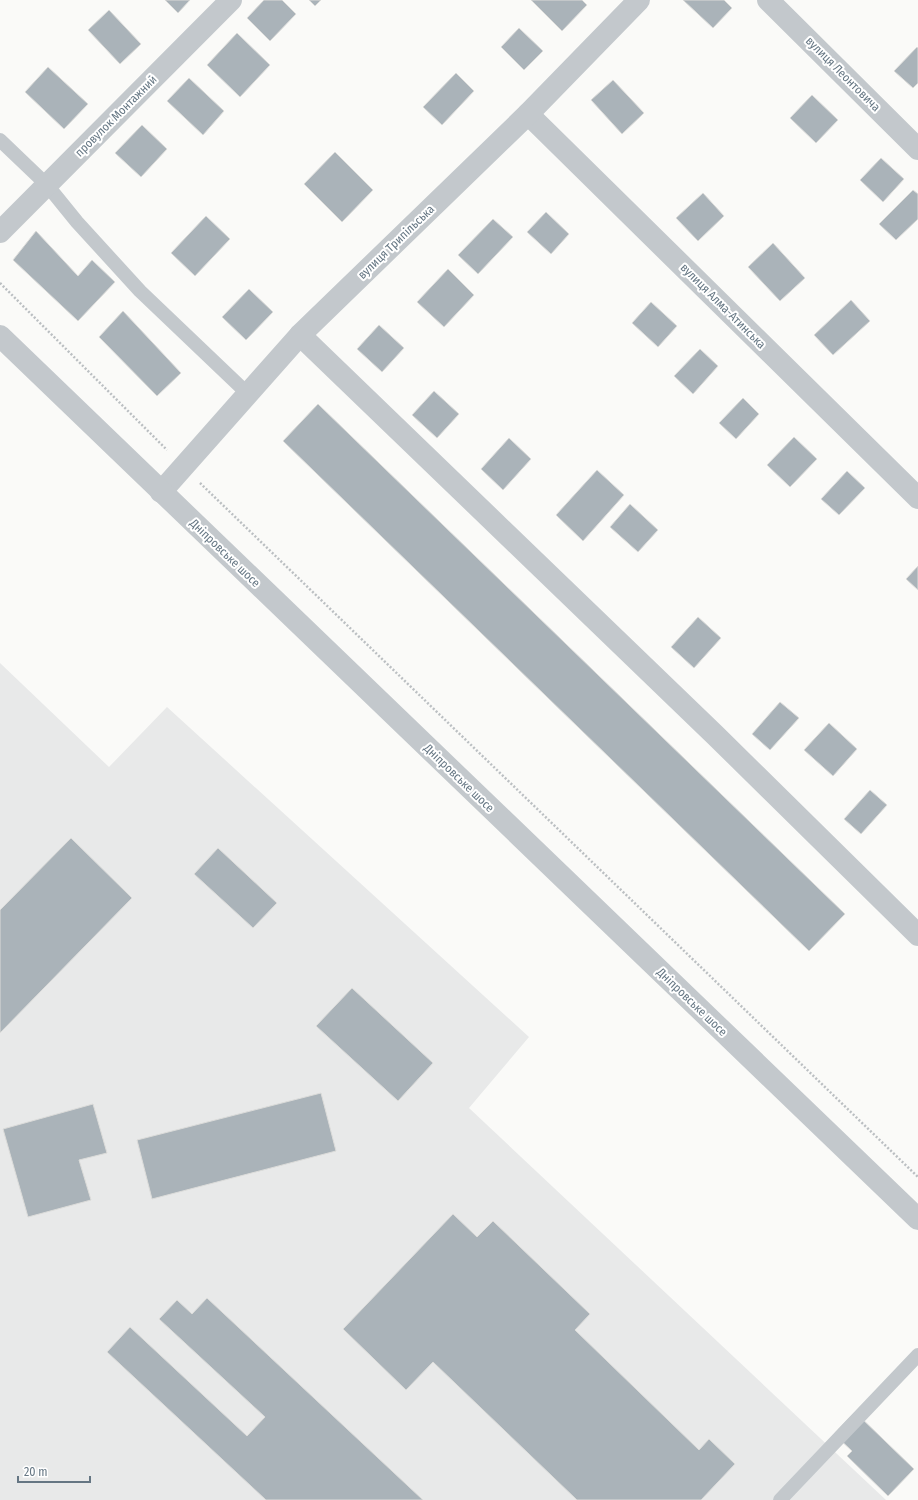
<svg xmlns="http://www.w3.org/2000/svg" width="918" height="1500" viewBox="0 0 918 1500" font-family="'Fira Sans Condensed',sans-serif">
  <rect width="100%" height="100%" fill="#fafaf8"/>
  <path fill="#e8e9e9" d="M0,663l109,104 58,-60 362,330 -60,71 417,392h-886z"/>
  <g fill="#aab3b9" stroke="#dcdcda">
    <path d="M165,0h25l-12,13z"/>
    <path d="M264,0h18l14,14 -26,27 -23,-23z"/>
    <path d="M309,0h12l-6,6z"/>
    <path d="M531,0h51l5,5 -25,26z"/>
    <path d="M683,0h41l8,8 -19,20z"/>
    <path d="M109,10l32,34 -21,20 -32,-34z"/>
    <path d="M519,28l24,23 -19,19 -23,-23z"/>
    <path d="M237,33l33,32 -30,32 -33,-32z"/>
    <path d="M917,47l1,1v35l-5,5 -19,-17z"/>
    <path d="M48,67l40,37 -24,25 -39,-37z"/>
    <path d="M456,73l18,18 -32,34 -19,-18z"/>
    <path d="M189,78l35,33 -21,24 -36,-34z"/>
    <path d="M613,80l31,33 -22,21 -31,-34z"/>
    <path d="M812,95l26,25 -22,23 -26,-25z"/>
    <path d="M142,125l25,24 -26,28 -26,-24z"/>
    <path d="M335,152l38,38 -31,32 -38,-38z"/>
    <path d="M881,158l23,21 -21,23 -23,-22z"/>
    <path d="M913,190l5,4v25l-22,21 -17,-16z"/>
    <path d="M703,193l21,23 -26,25 -22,-23z"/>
    <path d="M546,212l23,22 -18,20 -24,-22z"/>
    <path d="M206,216l24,23 -35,37 -24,-23z"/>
    <path d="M493,219l20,18 -35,37 -20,-19z"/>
    <path d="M36,231l42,45 14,-16 23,22 -37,39 -65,-61z"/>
    <path d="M773,243l32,35 -25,23 -32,-34z"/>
    <path d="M448,269l26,26 -30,32 -27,-25z"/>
    <path d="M249,289l24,23 -27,28 -24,-23z"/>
    <path d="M851,300l19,21 -37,34 -19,-20z"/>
    <path d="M651,302l26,24 -19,21 -26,-24z"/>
    <path d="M123,311l58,62 -24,23 -58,-59z"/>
    <path d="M379,325l25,23 -22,24 -25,-23z"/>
    <path d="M700,349l18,17 -25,28 -19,-18z"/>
    <path d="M434,391l25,23 -22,24 -25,-23z"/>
    <path d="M743,398l16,16 -23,25 -17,-16z"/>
    <path d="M318,404l527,510 -36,37 -526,-510z"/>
    <path d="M794,437l23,22 -27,28 -23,-22z"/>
    <path d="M509,438l22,21 -28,31 -22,-21z"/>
    <path d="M597,470l27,25 -41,46 -27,-26z"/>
    <path d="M847,471l18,17 -26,27 -18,-16z"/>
    <path d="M630,504l28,26 -20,22 -28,-25z"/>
    <path d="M918,566v24l-12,-11z"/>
    <path d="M698,617l23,21 -27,30 -23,-21z"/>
    <path d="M780,702l19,16 -29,32 -18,-16z"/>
    <path d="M829,723l28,26 -24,27 -29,-26z"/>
    <path d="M870,790l17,15 -26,29 -17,-15z"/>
    <path d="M71,838l61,60 -132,135v-123z"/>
    <path d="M218,848l59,55 -24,25 -59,-54z"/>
    <path d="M352,988l81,75 -35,38 -82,-75z"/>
    <path d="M321,1093l15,58 -184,48 -15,-59z"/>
    <path d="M93,1104l14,49 -28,7 12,40 -63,17 -25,-88z"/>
    <path d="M453,1214l24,23 16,-16 97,93 -15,16 124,120 10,-11 26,25 -34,36h-124l-144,-138 -27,28 -63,-61z"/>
    <path d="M207,1298l216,202h-157l-159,-148 23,-25 117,109 18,-19 -106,-98 18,-19 15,14z"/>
    <path d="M855,1412l59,57 -26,27 -41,-40 5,-5 -18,-17z"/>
  </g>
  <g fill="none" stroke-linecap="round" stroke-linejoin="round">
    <g stroke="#bbbfc2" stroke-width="2.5" stroke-dasharray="2 2" stroke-linecap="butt">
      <path d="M0,283l167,167"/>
      <path d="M200,483l718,694"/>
    </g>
    <g stroke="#c3c8cc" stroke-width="14">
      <path d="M0,140l47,45 30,37 63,69 108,103"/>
      <path d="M780,1500l138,-145"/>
    </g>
    <g stroke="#c3c8cc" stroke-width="22">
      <path d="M768,0l150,149"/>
      <path d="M528,114l390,384"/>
      <path d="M0,232l231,-232"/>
      <path d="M300,335l415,400 203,200"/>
      <path d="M161,492l139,-157 228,-221 111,-114"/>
    </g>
    <path stroke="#c3c8cc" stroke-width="22" d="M0,336l918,883"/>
  </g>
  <g text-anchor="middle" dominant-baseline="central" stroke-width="4" stroke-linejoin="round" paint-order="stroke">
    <g font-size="12" fill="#657683" stroke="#fff">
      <text transform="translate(843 74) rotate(45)">вулиця Леонтовича</text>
      <text transform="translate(116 116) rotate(-45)">провулок Монтажний</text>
      <text transform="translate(396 242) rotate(-44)">вулиця Трипільська</text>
      <text transform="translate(723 306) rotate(45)">вулиця Алма-Атинська</text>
      <text transform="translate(225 553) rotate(44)">Дніпровське шосе</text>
      <text transform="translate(459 778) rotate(44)">Дніпровське шосе</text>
      <text transform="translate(692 1002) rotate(44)">Дніпровське шосе</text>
    </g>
  </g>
  <path d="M18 1476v6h72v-6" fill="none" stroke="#657683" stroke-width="2"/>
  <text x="24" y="1476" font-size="12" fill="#657683" stroke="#ffffff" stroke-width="3" paint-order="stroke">20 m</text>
</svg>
